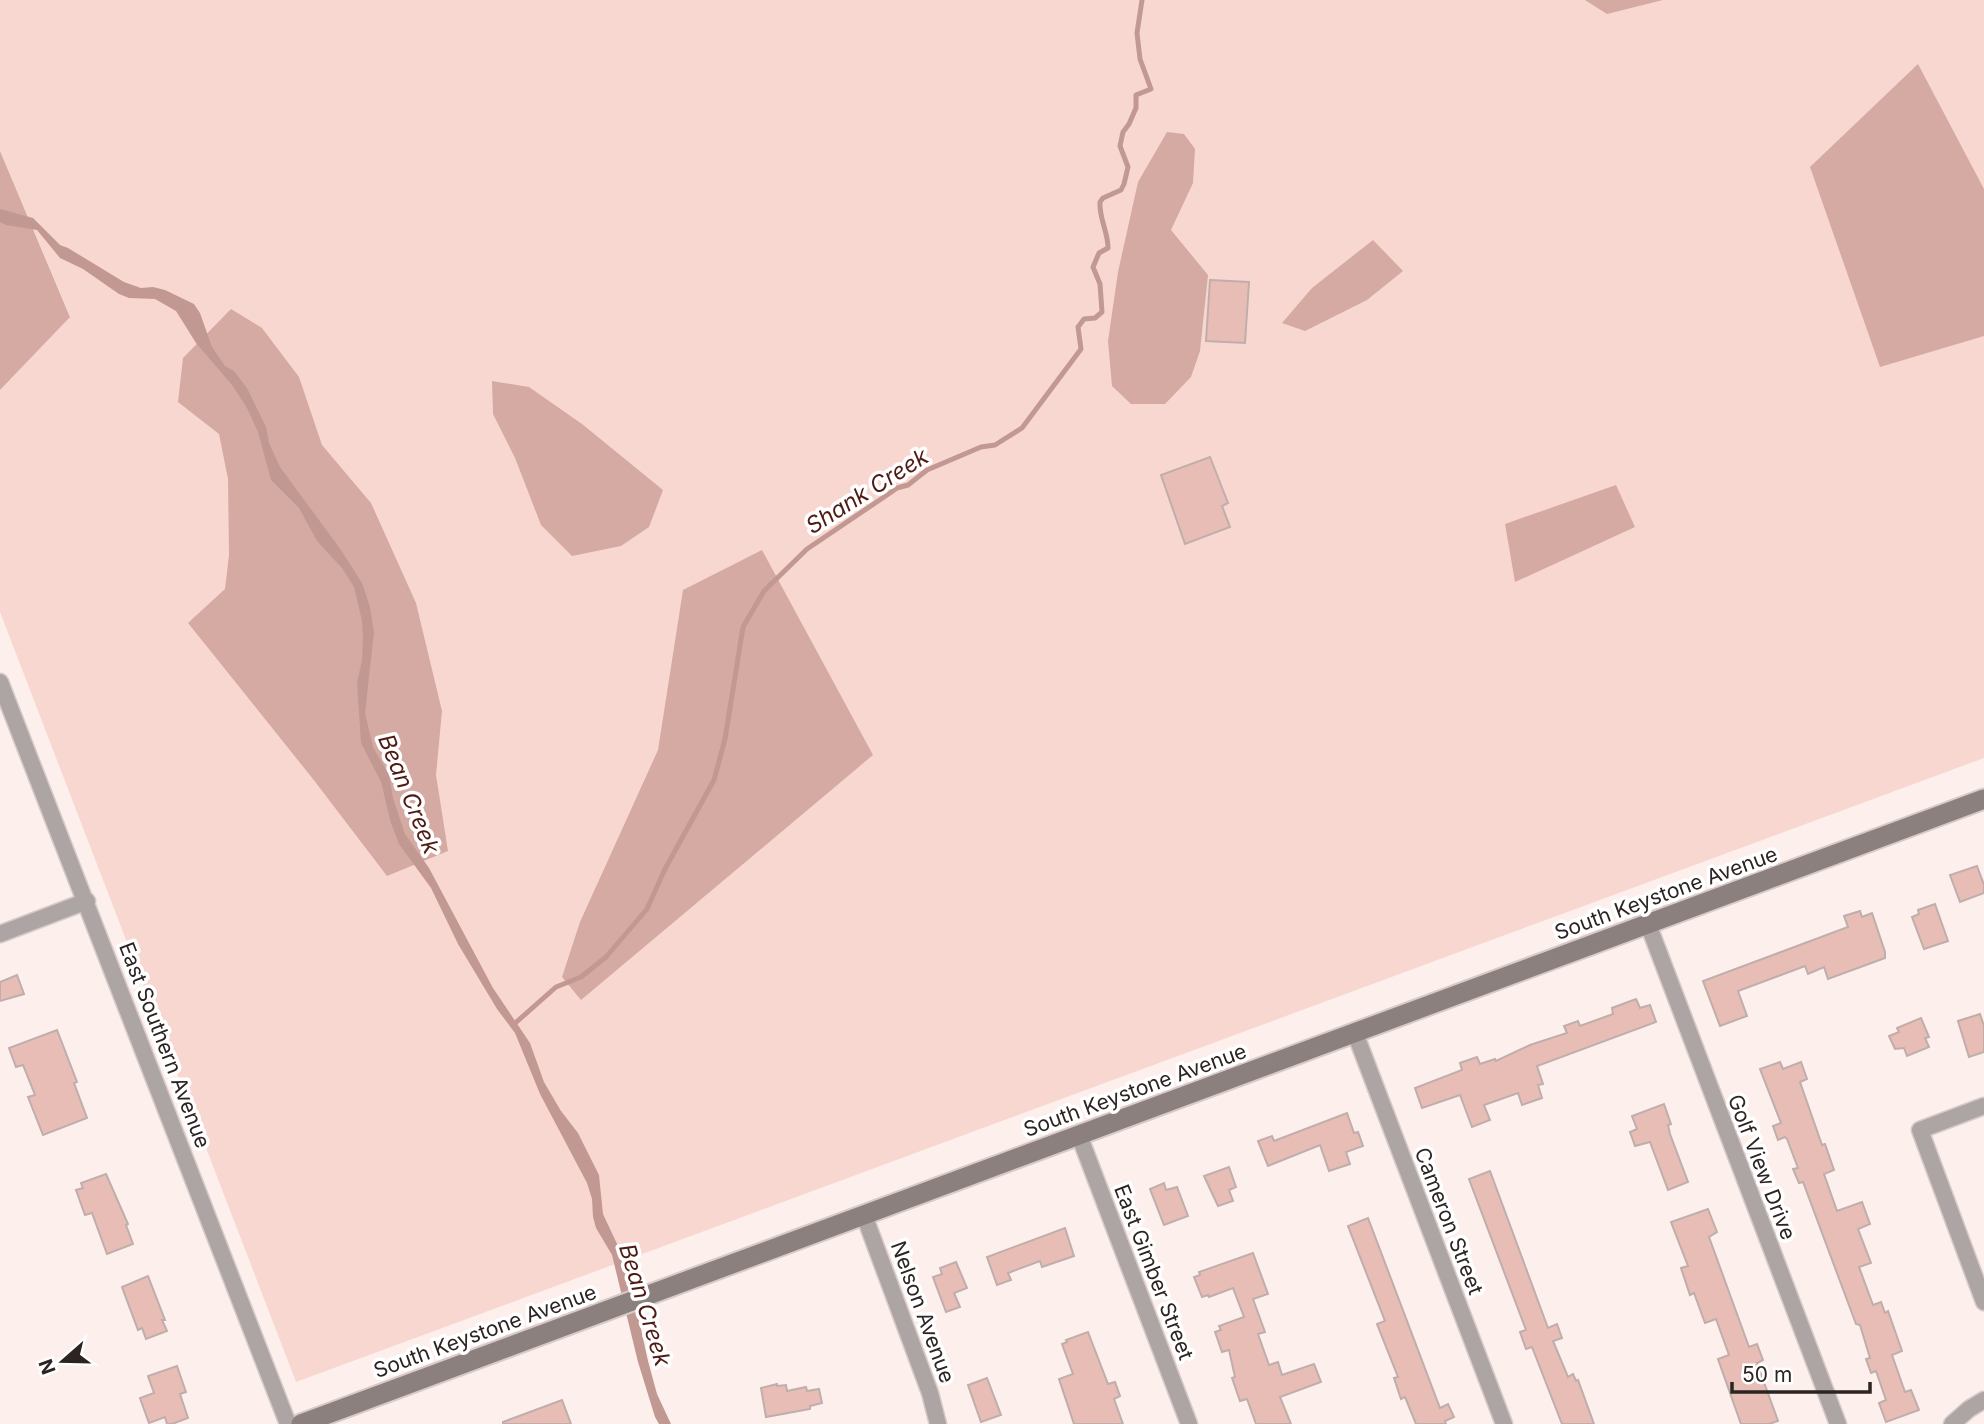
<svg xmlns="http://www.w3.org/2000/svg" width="1984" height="1424" viewBox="0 0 1984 1424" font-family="Inter,sans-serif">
  <rect width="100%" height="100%" fill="#fdefec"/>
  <path fill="#f9d7d1" d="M0,0h1984v758l-1688,624 -296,-770v-222l70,-74 -70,-165z"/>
  <g fill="#d4aaa3">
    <path d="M1585,0h78l-56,14z"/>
    <path d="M1918,64l66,125v147l-104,31 -70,-200z"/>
    <path d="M1167,132l17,2 11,15 -2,34 -22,47 37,45 -8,76 -9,26 -26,27h-34l-19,-18 -4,-45 10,-69 20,-90z"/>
    <path d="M0,151l70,166 -70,73z"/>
    <path d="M1373,240l30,31 -36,29 -62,31 -23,-8 30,-35z"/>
    <path d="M231,309l31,19 37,49 23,68 49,58 45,100 26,108 -6,64 12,76 -61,25 -74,-97 -125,-156 37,-34 4,-34 -1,-76 -9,-45 -41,-32 5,-44z"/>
    <path d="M492,381l37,6 53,37 81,66 -14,37 -28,19 -49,10 -31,-31 -26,-67 -22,-44z"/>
    <path d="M1616,485l19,42 -120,55 -10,-58z"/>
    <path d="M762,550l111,205 -292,245 -19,-23 18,-55 78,-172 25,-160z"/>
  </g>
  <path fill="#c29992" d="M0,209l33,9 27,27 8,3 56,34 17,6 12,-1 12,3 29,14 6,9 12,34 13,19 9,5 13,17 19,39 3,16 11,24 61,83 21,33 8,24 4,25 -9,81 8,34 16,28 4,23 12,36 24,34 64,120 37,55 14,39 17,29 17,22 21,42 4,39 24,51 21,96 9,33 14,30h-12l-4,-7 -17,-55 -26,-107 -16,-27 -3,-11 -1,-18 -5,-16 -47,-89 -25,-61 -18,-24 -39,-65 -27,-56 -32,-44 -8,-21 -10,-41 -20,-39 -4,-60 5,-23 1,-22 -1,-17 -8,-34 -12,-19 -25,-27 -18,-33 -28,-28 -13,-48 -11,-24 -15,-23 -36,-42 -20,-32 -21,-12 -26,-1 -10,-4 -36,-25 -23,-11 -23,-28 -31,-5 -6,-3z"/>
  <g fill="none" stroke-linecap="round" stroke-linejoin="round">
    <path stroke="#c29992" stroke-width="5" d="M513,1025l43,-38 25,-10 25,-20 41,-48 18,-40 49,-89 11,-41 18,-112 21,-36 43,-42 80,-54 10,-7 11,-3 19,-15 54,-23 14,-2 27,-17 59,-79 -3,-22 6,-8 11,-1 7,-6 -2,-28 -7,-17 6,-14 9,-5c0,-17 -9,-29 -8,-46l3,-4 18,-8 3,-6 4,-17 -8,-21 3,-14 6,-8 7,-16v-13l15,-6 -11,-30 -3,-26 5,-33"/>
  </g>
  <g fill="#e8bdb6" stroke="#bfaeab" stroke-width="2">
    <path d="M1210,280l39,2 -4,61 -39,-2z"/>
    <path d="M1210,457l18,46 -6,3 8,21 -45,17 -24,-69z"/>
    <path d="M1977,866l7,19v8l-24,9 -10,-27z"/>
    <path d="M1935,904l13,37 -24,8 -12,-32 7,-3 -1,-4z"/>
    <path d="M1860,911l2,6 10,-4 13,39v6l-57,21 -4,-12 -16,7 -3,-8 -67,25 9,25 -27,10 -17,-45 145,-54 -4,-11z"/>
    <path d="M17,975l7,19 -24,7v-19z"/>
    <path d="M1636,999l4,9 10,-3 6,17 -119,44 6,18 -5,1 4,13 -20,7 -4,-12 -34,12 6,15 -18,7 -12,-32 -38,13 -7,-20 47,-18 -2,-7 17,-6 3,7 15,-5 1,2 34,-16 37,-12 -3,-7 14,-5 2,5 33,-12 -1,-6z"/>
    <path d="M1980,1014l4,12v26l-15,5 -11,-36z"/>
    <path d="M1921,1018l8,19 -4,1 4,9 -22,9 -3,-8 -9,1 -6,-13 10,-4 -2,-4z"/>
    <path d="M57,1030l20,52 -3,1 13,35 -44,17 -15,-38 7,-2 -12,-30 -7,2 -7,-19z"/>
    <path d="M1780,1062l3,7 18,-7 6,17 -7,3 22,63 3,-1 9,26 -10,4 13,37 25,-9 8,22 -12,5 13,34 -12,4 14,38 8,-3 4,11 3,-2 14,40 -10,4 13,37 6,-2 8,20 -33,12 -7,-19 7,-3 -10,-29 -5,2 -5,-14 4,-1 -10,-33 -4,-1 -53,-142 -4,1 -6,-14 5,-1 -11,-29 -2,-2 -7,3 -5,-14 8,-3 -21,-54z"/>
    <path d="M1664,1104l7,20 -3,1 2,9 18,48 -20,8 -18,-48 -15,4 -5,-14 7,-3 -5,-13z"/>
    <path d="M1347,1113l7,20 4,-1 5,14 -17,6 4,12 -21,7 -9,-26 -52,21 -10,-25 14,-5 2,5z"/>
    <path d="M1229,1167l7,20 -7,3 4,11 -15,5 -14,-30z"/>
    <path d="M1490,1171l58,157 9,-4 5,14 -9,3 15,36 5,-3 3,7 2,-1 16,44h-32l-30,-77 -6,2 -6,-17 6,-2 -57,-151z"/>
    <path d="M106,1174l22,50 -2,1 7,19 -26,10 -15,-41 -7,2 -9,-25 7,-2 -2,-5z"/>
    <path d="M1164,1183l2,7 11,-3 11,29 -24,9 -14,-36z"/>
    <path d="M1708,1209l9,23 -8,5 40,110 8,-3 6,16 -6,3 21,58 -9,3h-28l-23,-65 11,-4 -13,-36 -11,4 -11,-30 -4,2 -9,-27 7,-2 -17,-44z"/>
    <path d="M1368,1218l72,190 8,-4 6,13 -9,4 1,3h-30l-11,-27 -4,2 -7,-21 4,-1 -21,-53 8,-3 -37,-95z"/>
    <path d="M1065,1228l9,28 -32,11 -2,-6 -32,12 3,7 -14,5 -10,-28z"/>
    <path d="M1253,1253l15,41 -15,5 12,33 -7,2 11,31 9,-3 4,13 32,-11 7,18 -41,15 11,27h-35l-9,-25 -7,2 -8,-23 3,-1 -6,-27 -7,2 -7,-20 6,-2 -2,-4 25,-9 -11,-29 -24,9 -1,-2 -6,2 -8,-20 6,-2 -1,-3z"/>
    <path d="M956,1262l11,26 -13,5 6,14 -14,5 -13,-35 9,-3 -2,-6z"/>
    <path d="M148,1276l17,44h-3l5,11 -21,8 -4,-11 -4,2 -16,-43z"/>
    <path d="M1088,1332l20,52 7,-2 5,14 -6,3 9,25h-49l-15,-45 14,-5 -11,-30 5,-2 -1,-2z"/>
    <path d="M177,1366l9,26 -6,2 8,24 -16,6h-5l-2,-7 -16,6 -9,-25 14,-5 -6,-17z"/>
    <path d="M987,1378l14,37 -20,7 -13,-37z"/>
    <path d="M777,1384v2l9,-1 1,6 19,-4 1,4 12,-2 3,14 -12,3v3l-44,8 -5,-29z"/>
    <path d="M562,1400l9,24h-68v-2z"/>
  </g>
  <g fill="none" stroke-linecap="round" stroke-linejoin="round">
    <defs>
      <g id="minor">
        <path d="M0,682l288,742"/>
        <path d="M1648,924l190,500"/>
        <path d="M0,934l87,-33"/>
        <path d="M1355,1033l149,391"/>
        <path d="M1984,1106l-64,24 64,172"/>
        <path d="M1079,1135l110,289"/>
        <path d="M864,1215l66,178 8,31"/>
        <path d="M1952,1424l17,-15 15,-9"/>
      </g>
      <path id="secondary" d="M301,1424l1683,-625"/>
    </defs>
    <use href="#minor" stroke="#d7cac8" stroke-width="19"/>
    <use href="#secondary" stroke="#d7cac8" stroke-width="23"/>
    <use href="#minor" stroke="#ada5a4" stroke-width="16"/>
    <use href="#secondary" stroke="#8b807e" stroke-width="19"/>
  </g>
  <g text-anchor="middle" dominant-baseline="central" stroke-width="7" stroke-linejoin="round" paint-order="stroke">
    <g font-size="21" fill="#2b2423" stroke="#fff">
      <text transform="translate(1666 893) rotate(-20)">South Keystone Avenue</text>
      <text transform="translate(165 1045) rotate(69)">East Southern Avenue</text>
      <text transform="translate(1135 1090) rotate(-20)">South Keystone Avenue</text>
      <text transform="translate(1762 1167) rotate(69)">Golf View Drive</text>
      <text transform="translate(1449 1221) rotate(69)">Cameron Street</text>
      <text transform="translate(1154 1272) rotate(69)">East Gimber Street</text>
      <text transform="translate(923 1312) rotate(70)">Nelson Avenue</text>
      <text transform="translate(485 1331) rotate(-20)">South Keystone Avenue</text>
    </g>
    <g font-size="23" font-style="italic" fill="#4e1a13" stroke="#fff">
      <text transform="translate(867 491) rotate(-32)">Shank Creek</text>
      <text transform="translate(409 794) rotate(68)">Bean Creek</text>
      <text transform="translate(645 1305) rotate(73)">Bean Creek</text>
    </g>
  </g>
  <g transform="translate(63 1361) rotate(250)" stroke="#ffffff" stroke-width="5" paint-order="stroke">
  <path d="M0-5L12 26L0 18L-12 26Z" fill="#2b2423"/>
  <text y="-10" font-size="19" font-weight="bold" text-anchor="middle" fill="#2b2423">N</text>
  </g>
  <path d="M1732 1382v10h138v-10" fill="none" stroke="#2b2423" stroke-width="3.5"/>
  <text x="1742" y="1382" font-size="21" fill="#2b2423" stroke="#ffffff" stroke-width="5" paint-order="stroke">50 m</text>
</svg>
